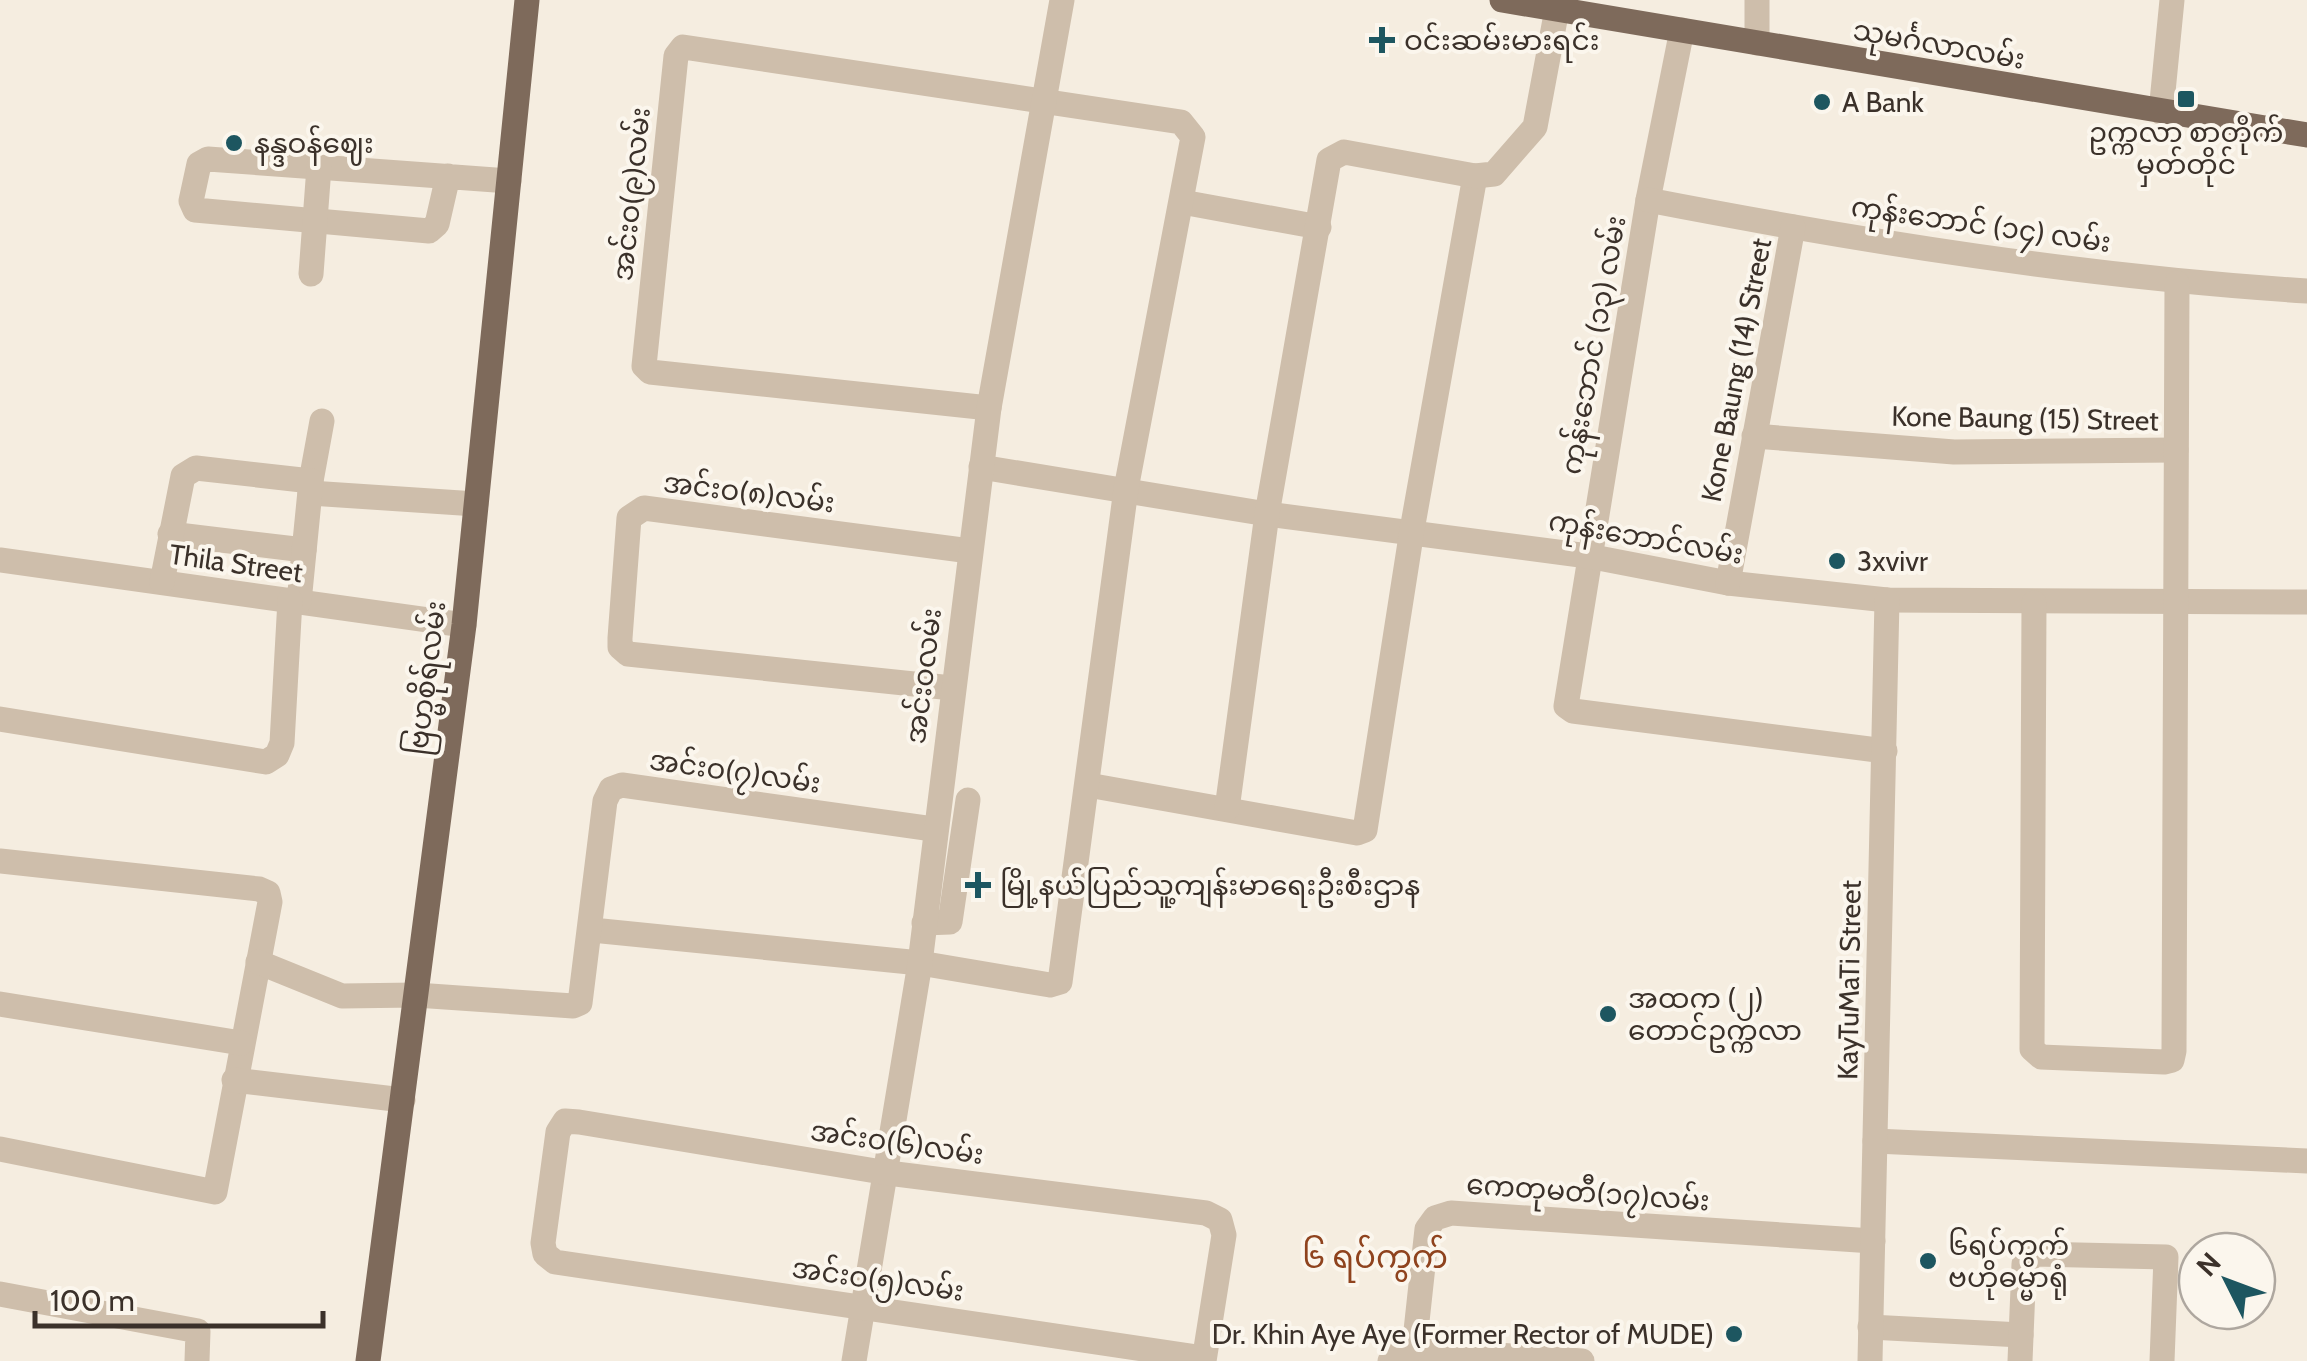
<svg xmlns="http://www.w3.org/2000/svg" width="2307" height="1361" viewBox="0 0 2307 1361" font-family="Cabin,'Noto Sans Myanmar',sans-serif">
  <rect width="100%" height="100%" fill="#f5ede0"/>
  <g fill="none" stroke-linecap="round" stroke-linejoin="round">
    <g stroke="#cebeab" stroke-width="25">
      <path d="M1682,30l-34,170 -82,506 7,5 312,40"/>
      <path d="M1757,43v-43"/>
      <path d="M2161,112l11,-112"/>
      <path d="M448,176l-11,48 -8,7 -234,-21 -4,-9 8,-37 9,-5c100,8 201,14 301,22"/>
      <path d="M1648,200c217,42 439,77 659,91"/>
      <path d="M1182,202l137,25"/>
      <path d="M311,274l8,-107"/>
      <path d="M1754,436l200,16 222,-2"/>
      <path d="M981,467l286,47 321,42 140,27 159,17 420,2"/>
      <path d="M311,481l11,-60"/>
      <path d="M310,493l166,11"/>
      <path d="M170,534l134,16"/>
      <path d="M0,560l464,65"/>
      <path d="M162,582l21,-106 13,-8 115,13 -12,121"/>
      <path d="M1728,583l65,-356"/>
      <path d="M2034,603l-2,446 9,8 123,5 8,-2 2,-9 3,-768"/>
      <path d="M952,688l-324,-34 -8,-7v-9l9,-120 15,-10 326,43"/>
      <path d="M0,719l266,43 11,-7 5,-12 8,-143"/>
      <path d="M1088,785l269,48 8,-3 47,-300 63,-354"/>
      <path d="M1227,809l40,-295 62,-354 15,-8 131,24 19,-2 41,-47 22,-118"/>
      <path d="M0,861l259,28 9,4 2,9 -55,290 -215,-43"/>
      <path d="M924,923l26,-1 18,-122"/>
      <path d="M592,930l328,33 130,22 10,-3 66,-493 67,-352 -12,-15 -498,-75 -7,9 -32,310 6,6 339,36"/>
      <path d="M258,962l84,34 74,-1 157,11 7,-3 25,-202 6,-12 11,-4 311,44"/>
      <path d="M0,1004l241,39"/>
      <path d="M234,1080l169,20"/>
      <path d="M1875,1141l432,20"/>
      <path d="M0,1294l198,37 -1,30"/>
      <path d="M1870,1327l151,8"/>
      <path d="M1414,1349l168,12"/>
      <path d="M854,1361l66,-398 69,-555 73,-408"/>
      <path d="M1204,1361l20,-126 -4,-15 -14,-7 -318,-40 -309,-51 -14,-1 -7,11 -15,111 2,11 10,8 649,96"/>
      <path d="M1390,1361l4,-8 20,-4 13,-120 8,-11 16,-5 422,28"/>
      <path d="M1870,1361l17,-761"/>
      <path d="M2020,1361l4,-97 11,-10 131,3 -4,104"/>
    </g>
    <g stroke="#7e6a5b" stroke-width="25">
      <path d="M1502,0l805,135"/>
      <path d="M368,1361l96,-736 63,-625"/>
    </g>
  </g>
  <g fill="#1d5660" stroke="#fbf6ed" stroke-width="4">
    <path d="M1377 25h10v10h10v10h-10v10h-10v-10h-10v-10h10z"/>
    <rect x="2176" y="89" width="20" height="20" rx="5"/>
    <circle cx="1822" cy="102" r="10"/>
    <circle cx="234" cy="143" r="10"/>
    <circle cx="1837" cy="561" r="10"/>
    <path d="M973 870h10v10h10v10h-10v10h-10v-10h-10v-10h10z"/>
    <circle cx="1608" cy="1014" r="10"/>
    <circle cx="1928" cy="1261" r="10"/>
    <circle cx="1734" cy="1334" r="10"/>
  </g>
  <g text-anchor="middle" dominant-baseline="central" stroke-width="8" stroke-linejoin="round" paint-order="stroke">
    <g font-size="28" fill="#3b312a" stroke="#fbf6ed" text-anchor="start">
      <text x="1404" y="40">ဝင်းဆမ်းမားရင်း</text>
      <text x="1842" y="102">A Bank</text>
      <text x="2186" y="132" text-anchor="middle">ဥက္ကလာ စာတိုက်<tspan x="2186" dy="32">မှတ်တိုင်</tspan></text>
      <text x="254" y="143">နန္ဒဝန်ဈေး</text>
      <text x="1857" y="561">3xvivr</text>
      <text x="1000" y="885">မြို့နယ်ပြည်သူ့ကျန်းမာရေးဦးစီးဌာန</text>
      <text x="1628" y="998">အထက (၂)<tspan x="1628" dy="32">တောင်ဥက္ကလာ</tspan></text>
      <text x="1948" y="1245">၆ရပ်ကွက်<tspan x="1948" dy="32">ဗဟိုဓမ္မာရုံ</tspan></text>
      <text x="1714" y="1334" text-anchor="end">Dr. Khin Aye Aye (Former Rector of MUDE)</text>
    </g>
    <g font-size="28" fill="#3b312a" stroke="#fbf6ed">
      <text transform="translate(1939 44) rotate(10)">သုမင်္ဂလာလမ်း</text>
      <text transform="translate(631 194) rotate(-84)">အင်းဝ(၉)လမ်း</text>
      <text transform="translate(1981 224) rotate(8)">ကုန်းဘောင် (၁၄) လမ်း</text>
      <text transform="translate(1593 345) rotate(-80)">ကုန်းဘောင် (၁၃) လမ်း</text>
      <text transform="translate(1736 370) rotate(-79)">Kone Baung (14) Street</text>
      <text transform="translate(2025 418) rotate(1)">Kone Baung (15) Street</text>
      <text transform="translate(749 492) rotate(7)">အင်းဝ(၈)လမ်း</text>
      <text transform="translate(1646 537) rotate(10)">ကုန်းဘောင်လမ်း</text>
      <text transform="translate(236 563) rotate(8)">Thila Street</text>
      <text transform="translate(923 676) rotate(-83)">အင်းဝလမ်း</text>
      <text transform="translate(426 678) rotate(-83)">ဗြဟ္မစိုရ်လမ်း</text>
      <text transform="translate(735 771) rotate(8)">အင်းဝ(၇)လမ်း</text>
      <text transform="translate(1849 980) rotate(-89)">KayTuMaTi Street</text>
      <text transform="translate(897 1142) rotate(8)">အင်းဝ(၆)လမ်း</text>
      <text transform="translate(1588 1192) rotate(4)">ကေတုမတီ(၁၇)လမ်း</text>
      <text transform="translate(878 1279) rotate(8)">အင်းဝ(၅)လမ်း</text>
    </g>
    <g font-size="32" fill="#8f431e" stroke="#fbf6ed">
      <text x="1375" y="1256">၆ ရပ်ကွက်</text>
    </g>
  </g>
  <g transform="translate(2227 1281) rotate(312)"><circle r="48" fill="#fbf6ed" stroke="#aea79f" stroke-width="2.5"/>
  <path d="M0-8L18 38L0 25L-18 38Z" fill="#1d5660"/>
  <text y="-15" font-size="28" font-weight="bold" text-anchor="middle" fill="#3b312a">N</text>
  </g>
  <path d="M35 1311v15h288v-15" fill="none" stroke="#3b312a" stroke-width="5"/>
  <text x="50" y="1311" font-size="30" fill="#3b312a" stroke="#fbf6ed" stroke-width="8" paint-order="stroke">100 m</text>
</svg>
